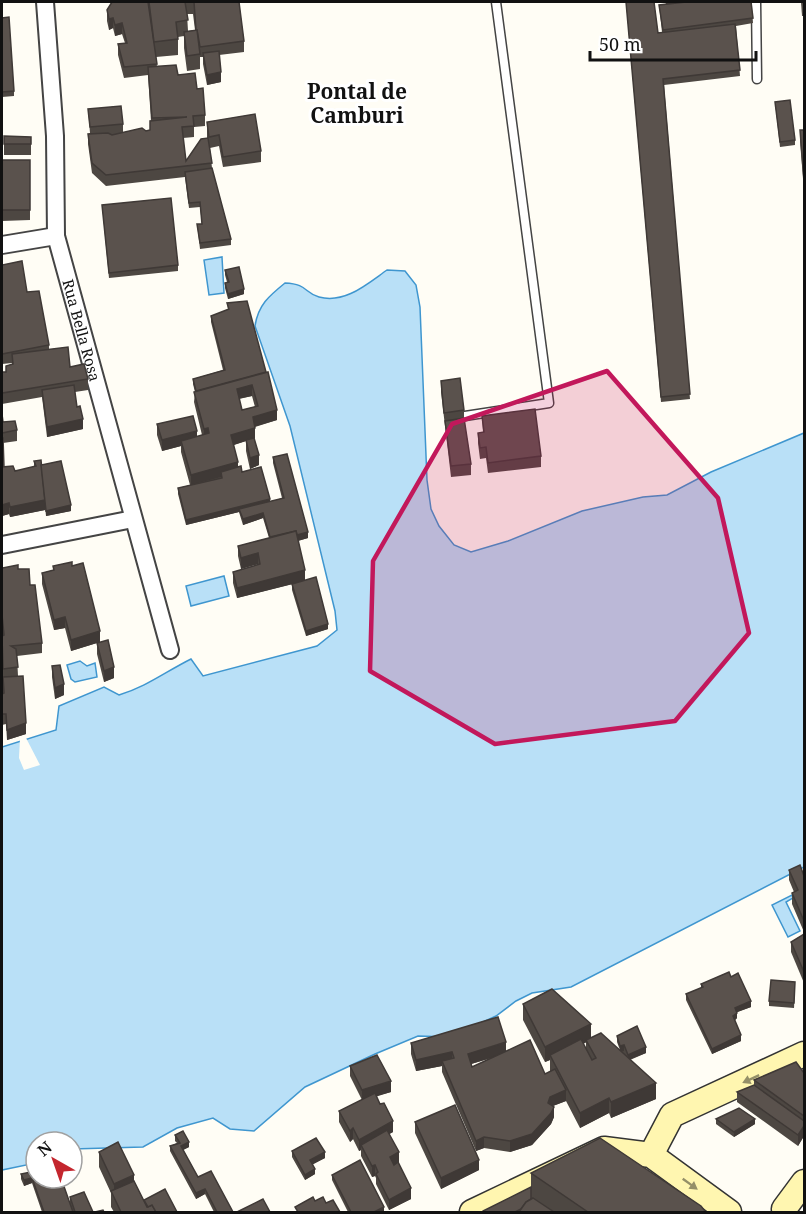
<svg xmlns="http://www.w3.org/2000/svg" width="806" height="1214" viewBox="0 0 806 1214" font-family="'Noto Serif',serif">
  <rect width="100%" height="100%" fill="#fffdf5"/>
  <g fill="#b9e0f7" stroke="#3f96cf" stroke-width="1.5">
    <path d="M222,257l2,36 -15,2 -5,-35z"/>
    <path d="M387,270l18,1 11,14 4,22 7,173 4,29 8,17 15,19 17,7 37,-11 74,-30 61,-14 24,-2 44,-23 93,-39v434l-233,120 -39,6 -16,8 -20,15 -46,21 -32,-1 -43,18 -70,33 -51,44 -24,-2 -17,-11 -36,10 -34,19 -71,2v-7h-36v21l-34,7v-423l54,-17 3,-24 45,-19 15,8c27,-8 46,-23 72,-36l12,17 114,-30 20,-16 -2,-19 -45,-185 -35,-100c3,-21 14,-30 30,-43 23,1 19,10 34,14 26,7 48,-13 68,-27z"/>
    <path d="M224,576l5,20 -38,10 -5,-20z"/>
    <path d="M80,661l7,5 8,-3 2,14 -22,5 -4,-3 -4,-14z"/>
    <path d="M792,895l1,3 -7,4 14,29 -12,6 -16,-32z"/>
  </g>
  <path fill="#fffdf5" d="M25,736l15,29 -16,5 -5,-12 1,-20z"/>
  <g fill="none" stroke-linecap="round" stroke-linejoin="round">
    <defs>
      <g id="lane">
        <path d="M756,2l1,77"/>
        <path d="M465,416l84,-13 -53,-401"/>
      </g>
      <g id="street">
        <path id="s1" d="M45,2l10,134 1,100 114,414"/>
        <path d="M2,245l54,-9"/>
        <path d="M2,545l131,-26"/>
      </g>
      <g id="secondary">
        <path d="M651,1155l21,-40 132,-61"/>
        <path d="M784,1209l20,-27"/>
        <path d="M472,1212l132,-63 47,6 78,57"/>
      </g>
    </defs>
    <use href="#lane" stroke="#444" stroke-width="11"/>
    <use href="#street" stroke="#444" stroke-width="20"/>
    <use href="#secondary" stroke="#333" stroke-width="27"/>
    <use href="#lane" stroke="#fff" stroke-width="8"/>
    <use href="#street" stroke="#fff" stroke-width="16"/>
    <use href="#secondary" stroke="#fff6b0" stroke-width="24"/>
  </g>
  <g fill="#4d4742" fill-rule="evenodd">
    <path d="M112,2h127l5,39v11l-25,3 2,27 -14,3 -4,-21v-7h-3v12l-13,2 -3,-23v-12l-6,1v18l-22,2 1,10 21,8 19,14 8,26v11l-11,1v10l-11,1 3,23 21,-23v-16l54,29v11l-38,5 -4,-21 -9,2 2,20 19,71v6l-31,4 -3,-25h5l-2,-17 -11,1 -4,-31 -79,9 -14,-13 -4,-29v-10l2,-1 -2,-24 35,15v9l27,-3 1,-9 -3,-46 -24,3 -6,-23v-11l7,-1 -3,-9 -7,2 -2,-8 -4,2 -2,-9v-11zM187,14h6l2,16 -7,1z"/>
    <path d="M626,2h28l4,31 4,-1 -3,-27 7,-1 -1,-2h86l2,21 -17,3 4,50 -76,9 26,314 -29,3z"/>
    <path d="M801,2h3v14h-2z"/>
    <path d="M2,18l12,73v5l-12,1z"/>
    <path d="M775,102l20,38v5l-15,2z"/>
    <path d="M800,130h4v61l-4,-50z"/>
    <path d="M4,136l27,1v18h-27z"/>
    <path d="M2,160h28v60l-28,1z"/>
    <path d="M102,205l76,60v6l-69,7z"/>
    <path d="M2,265l25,27 22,53v5l39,29v11l-13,2 2,15 6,22 -36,8 -5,-40 -40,7v-32h4v-6l6,-2v-1l-10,1z"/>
    <path d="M225,270l19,24 -16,5 -3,-11v-5l2,-1 -2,-7z"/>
    <path d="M227,303l50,117 -22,7v11l-1,1 5,26 -9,4 -4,-18v-10l-13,4 5,22 32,35 12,-4 -9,-35v-6l35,81 -10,3 7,39 23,49 -22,7 -14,-46v-6l4,-1 -59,15 -4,-15v-11l25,-7v-1l-17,5 -3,-13v-10l31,-8 -6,-20 -20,7 -4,-13 -53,13 -8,-31v-6l12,-3 -9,-33v-6l-19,5 -5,-16v-11l40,13 5,-2 -8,-33 1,-10 -2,-8v-5l30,-9 -12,-48v-6l17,-6zM252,396l3,11 -13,3 -3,-11z"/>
    <path d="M441,381l23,29v8l7,46v11l-20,2 -10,-85z"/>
    <path d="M2,414l1,8 14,8v11l-14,2 1,24 11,4 19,-4v-6l7,4 30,46 -25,5 -1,-10v4l-35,7 -1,-3 -7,2z"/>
    <path d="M482,416l59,40v11l-53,6 -2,-15 -6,1 -2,-16v-10l5,-1z"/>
    <path d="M53,566l47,76 14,36 -10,4 -7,-28v-11l-26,8 -6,-23 -11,2 -12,-46v-11l11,-3z"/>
    <path d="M2,568l16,1 12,16 12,58v10l-25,3 1,20 8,58 -19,6 -1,-16 -4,1v-31h1l-1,-29v-29l1,-1 -1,-9z"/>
    <path d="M52,666l12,29 -9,4 -3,-22z"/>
    <path d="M789,870l15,6v56l-12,-28v-11l2,-1 -5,-12z"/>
    <path d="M804,934v49l-13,-31v-10z"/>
    <path d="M731,977l20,30 -14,5v6l-2,2 6,21 -29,13 -26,-54v-6l15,-6v-4z"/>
    <path d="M795,988l-1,20 -25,-2v-5z"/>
    <path d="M523,1004l68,34 29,12 -3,-8v-6l29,17 -16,7 26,39 -45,19 -2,-5 -29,15 -14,-27 -13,5 1,11 -3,7 -19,21 -22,7 -26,-4 -8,3 -34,-79v-6l-26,5 -5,-17v-11l95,8 39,23 5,-3v-11l-5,2 -22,-42zM586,1042v7l-3,-5zM492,1058l-20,9 -1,-3z"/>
    <path d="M350,1066l41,26 -15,4 17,36 -4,2 22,65 -22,11 -13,-26v-6l-1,-2 -3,1 -11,-21v-6l-2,1 -6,-12 -3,3 -11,-20v-11l23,-11 -12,-24z"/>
    <path d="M804,1073v63l-6,10 -61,-44v-10l17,-7v-5z"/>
    <path d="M716,1119l39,5 -21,13 -18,-13z"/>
    <path d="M415,1122l64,48 -38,19 -26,-56z"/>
    <path d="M175,1135l14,12 -6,3 15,27 35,35h-19l-9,-18 -9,5 -26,-48v-5l7,-3 -2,-2z"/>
    <path d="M292,1151l33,7 -13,6 3,10 -10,6 -13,-23z"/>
    <path d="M99,1152l35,29 10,22v-3l33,12h-63l-3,-5v-14l-12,-26z"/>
    <path d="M36,1171l34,33v-7l23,15h-51l-10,-29 -8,3 -3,-7v-5z"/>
    <path d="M531,1173l174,39h-222v-1l48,-24z"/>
    <path d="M332,1175l52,37h-36l-16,-32z"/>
  </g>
  <g fill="#3f3936">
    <path d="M113,18v10l-4,2v-11z"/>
    <path d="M122,23v11l-7,2v-11z"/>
    <path d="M221,72v10l-14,3v-10z"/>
    <path d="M244,289v5l-16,5v-5z"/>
    <path d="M268,383l-16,4v9l-15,3 -40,-4z"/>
    <path d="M277,410v10l-24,7v-10z"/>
    <path d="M83,419v10l-36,8v-10z"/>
    <path d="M208,428v11l-4,1v-11z"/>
    <path d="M255,428v10l-24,8v-11z"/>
    <path d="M197,431v10h-16v5l-19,5v-11z"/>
    <path d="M259,455v10l-9,4v-11z"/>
    <path d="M238,462v10h-17v5l-30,8v-10z"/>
    <path d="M270,499v5l-31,5v3l-53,13v-5z"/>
    <path d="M45,500v10l-35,7v-10z"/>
    <path d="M9,503v11l-7,2v-11z"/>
    <path d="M71,505v6l-25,5v-5z"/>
    <path d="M263,513v5l-20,7v-6z"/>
    <path d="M308,532v6l-36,10v-6z"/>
    <path d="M258,553v11l-17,5v-11z"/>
    <path d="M305,570v11l-68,17v-10z"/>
    <path d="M65,617v11l-11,2v-10z"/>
    <path d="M328,624v5l-22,7v-5z"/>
    <path d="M100,631v11l-29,9v-11z"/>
    <path d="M114,667v11l-10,4v-11z"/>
    <path d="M64,684v11l-9,4v-11z"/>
    <path d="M26,723v11l-19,6v-10z"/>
    <path d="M751,1001v6l-16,6v-5z"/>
    <path d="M737,1013v5l-4,4v-6z"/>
    <path d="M591,1024v16l-39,19 -2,-4v5l-5,2v-15z"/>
    <path d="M741,1035v6l-29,13v-5z"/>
    <path d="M506,1042v11l-38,12v-11z"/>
    <path d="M624,1045v6l-4,1v-6z"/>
    <path d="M646,1047v6l-18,7v-5z"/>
    <path d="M452,1052v11l-10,-2v5l-26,5v-11z"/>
    <path d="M391,1081v11l-29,9v-11z"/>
    <path d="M656,1083v16l-45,19v-16z"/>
    <path d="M566,1090v11l-16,6 -2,-4 2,-6z"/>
    <path d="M609,1098v15l-29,15v-15z"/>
    <path d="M554,1107v10l-3,7 -19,21 -22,7v-11z"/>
    <path d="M755,1119v5l-21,13v-5z"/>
    <path d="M393,1121v11l-30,17 -2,-4v5l-2,1v-11z"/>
    <path d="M804,1126v10l-6,10v-11z"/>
    <path d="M353,1128v11l-3,3v-11z"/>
    <path d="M484,1137v11l-8,3v-10z"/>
    <path d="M189,1142v5l-8,4v-5z"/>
    <path d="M325,1152v6l-15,8v-6z"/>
    <path d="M399,1152v11l-9,5v-11z"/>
    <path d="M479,1160v10l-38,19v-11z"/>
    <path d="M375,1165v11l-3,1v-11z"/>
    <path d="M315,1169v5l-10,6v-5z"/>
    <path d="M134,1175v15l-20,10v-16z"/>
    <path d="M32,1178v5l-8,3v-6z"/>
    <path d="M411,1188v11l-22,11v-10z"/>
    <path d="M205,1189v5l-9,5v-6z"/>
    <path d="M384,1207v5h-10z"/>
  </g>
  <g fill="#5a524d" stroke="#3f3936" stroke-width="1.5" fill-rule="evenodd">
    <path d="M112,2h36l9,62 -33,3 -6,-23 9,-1 -5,-20 -7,2 -2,-7 -4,1 -2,-9z"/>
    <path d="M149,2h36l3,18 -12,2 2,17 -24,3z"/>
    <path d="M194,2h45l5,39 -44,6 -3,-17h-1z"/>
    <path d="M626,2h28l4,31 77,-9 5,46 -77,9 27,315 -29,3z"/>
    <path d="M686,2h65l2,16 -90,12 -4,-25z"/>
    <path d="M9,17l5,74 -12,1v-74z"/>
    <path d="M197,30l3,24 -13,2 -3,-24z"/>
    <path d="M219,51l2,21 -14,3 -4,-22z"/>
    <path d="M176,65l2,10 17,-2 2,16 6,-1 2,27 -12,1 1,10 -12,1 4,34 15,-22 7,-1 4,25 -106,12 -14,-12 -4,-29 20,-1 4,2 30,-7 4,3 4,-1v-9l37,-4 -35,1 -4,-51z"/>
    <path d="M790,100l5,40 -15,2 -5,-40z"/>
    <path d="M121,106l2,18 -33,3 -2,-18z"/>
    <path d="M255,114l6,37 -38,6 -4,-22 -10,2 -2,-15z"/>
    <path d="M800,130h4v50z"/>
    <path d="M4,136l27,1v7h-27z"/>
    <rect x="2" y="160" width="28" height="50"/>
    <path d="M212,168l19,71 -31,4 -3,-19h5l-2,-22 -11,1 -4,-31z"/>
    <path d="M171,198l7,67 -69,8 -7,-68z"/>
    <path d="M22,261l5,31 12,-1 10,54 -47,9v-89z"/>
    <path d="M239,267l5,22 -16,5 -3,-11 4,-1 -4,-12z"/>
    <path d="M247,301l19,71 -70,19 -3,-12 32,-9 -14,-54 18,-7 -2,-6z"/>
    <path d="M68,347l2,20 14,-3 4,15 -86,14v-21h4v-6l7,-2 -1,-10z"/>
    <path d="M268,372l9,38 -24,7 2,11 -24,7 7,27 -47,13 -10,-34 28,-8 -1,-5 -4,1 -10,-37zM252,385l6,21 -16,4 -5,-21z"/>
    <path d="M460,378l4,32 -20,3 -3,-32z"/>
    <path d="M74,385l3,22 3,-1 3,13 -36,8 -5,-37z"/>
    <path d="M535,409l6,47 -53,7 -2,-16 -6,1 -2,-15 6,-1 -2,-16z"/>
    <path d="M2,414l1,8 12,-1 2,9 -15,3z"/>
    <path d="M193,416l4,15 -35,9 -5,-16z"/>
    <path d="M464,418l7,46 -20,2 -6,-45z"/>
    <path d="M2,438h1l1,29h-2z"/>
    <path d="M254,438l5,17 -9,3 -4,-18z"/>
    <path d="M287,454l21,78 -11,3 -1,-4 -26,6 -7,-24 -20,6 -4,-10 45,-11 -11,-41z"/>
    <path d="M41,460l4,40 -35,7 -1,-4 -7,2v-38l11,-1 2,5 21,-5 -2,-5z"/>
    <path d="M61,461l10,44 -25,6 -5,-46z"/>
    <path d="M241,466l1,6 19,-5 9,32 -84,21 -8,-32 44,-10 -1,-6z"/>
    <path d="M296,531l9,39 -68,18 -4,-16 27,-8 -2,-11 -17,5 -3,-12z"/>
    <path d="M72,562v4l11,-3 17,68 -29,9 -6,-23 -11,3 -12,-47 12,-3 -1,-4z"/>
    <path d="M18,565v4h11l1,16h5l7,58 -31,3 5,3 2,18 -15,2 -1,-33 2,-1 -2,-20v-47z"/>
    <path d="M316,577l12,47 -22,7 -14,-47z"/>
    <path d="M108,640l6,27 -10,4 -7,-28z"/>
    <path d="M60,665l4,19 -9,4 -3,-22z"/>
    <path d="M23,676l3,47 -19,7 -1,-16h-4v-20l2,-1 -1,-16z"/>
    <path d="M800,865l4,11v45l-12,-28 6,-3 -9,-20z"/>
    <path d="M804,934v38l-13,-30z"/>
    <path d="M729,972l2,5 7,-4 13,28 -16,7 2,5 -4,3 8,19 -29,14 -26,-55 17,-7 -2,-3z"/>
    <path d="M771,980l24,2 -1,21 -25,-2z"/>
    <path d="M552,989l39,35 -46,23 -22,-43z"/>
    <path d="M498,1017l8,25 -38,12 4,13 58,-27 15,34 10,-5 11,21 -16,7 -2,6 6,4 -3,6 -19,21 -22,7 -26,-4 -8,4 -34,-80 12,-3 -2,-6 -36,8 -5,-17z"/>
    <path d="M637,1026l9,21 -18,8 -4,-10 -4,1 -3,-10z"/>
    <path d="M601,1033l55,50 -45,19 -2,-4 -29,15 -30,-58 31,-16 11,21 4,-2 -10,-18z"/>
    <path d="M377,1055l14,26 -29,9 -12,-24z"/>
    <path d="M796,1062l8,11v43l-50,-36z"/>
    <path d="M754,1085l50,36v5l-6,9 -61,-43z"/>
    <path d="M375,1093l5,11 4,-1 9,18 -34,19 -6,-12 -3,3 -11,-20z"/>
    <path d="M455,1105l24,55 -38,18 -26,-56z"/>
    <path d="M739,1108l16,11 -21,13 -18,-13z"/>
    <path d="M387,1130l12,22 -9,5 4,8 4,-3 13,26 -22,12 -13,-26 2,-2 -3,-7 -3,1 -11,-21z"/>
    <path d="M183,1131l6,11 -8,4 17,31 13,-6 22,41h-16l-12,-23 -9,4 -26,-47 10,-3 -5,-8z"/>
    <path d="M316,1138l9,14 -15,8 5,9 -10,6 -13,-24z"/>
    <path d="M600,1138l101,68 4,5v1h-117l-57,-39z"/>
    <path d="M118,1142l16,33 -20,9 -15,-32z"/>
    <path d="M360,1160l24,47 -10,5h-23l-19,-37z"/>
    <path d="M36,1171v7h25l12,34h-29l-12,-34 -8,2 -3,-6z"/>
    <path d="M134,1181l13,26 5,-2 4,7h-35l-10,-21z"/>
    <path d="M531,1187v12l-5,3 -5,7 -6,3h-32v-1z"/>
    <path d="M165,1189l12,23h-21l-4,-7 -4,2 -4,-7z"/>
    <path d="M84,1192l9,20h-18l-5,-15z"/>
    <path d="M313,1197l2,4 8,-4 3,6 7,-3 7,12h-42l-3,-5z"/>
    <path d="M533,1198l21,14h-35l7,-10z"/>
    <path d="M263,1199l7,13h-33z"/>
    <path d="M103,1210l1,2h-9z"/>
  </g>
  <defs><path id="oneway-solid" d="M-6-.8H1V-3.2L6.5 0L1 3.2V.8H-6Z" transform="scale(1.5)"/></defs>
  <g fill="#948f68">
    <use href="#oneway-solid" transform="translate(751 1079) rotate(155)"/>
    <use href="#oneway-solid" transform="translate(690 1184) rotate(36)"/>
  </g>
  <path fill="#c2185b" fill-opacity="0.2" stroke="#c2185b" stroke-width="4.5" stroke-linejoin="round" d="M607,371l111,127 31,135 -74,88 -180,23 -125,-73 3,-110 79,-137z"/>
  <g text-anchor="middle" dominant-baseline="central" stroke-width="6" stroke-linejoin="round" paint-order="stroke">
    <g font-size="15" fill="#111" stroke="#fff">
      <text stroke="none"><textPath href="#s1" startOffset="332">Rua Bella Rosa</textPath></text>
    </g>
    <g font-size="21" font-weight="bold" fill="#111" stroke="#fff">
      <text x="357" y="91">Pontal de<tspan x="357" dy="24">Camburi</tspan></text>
    </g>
  </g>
  <rect width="806" height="1214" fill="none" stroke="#111111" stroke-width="6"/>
  <g transform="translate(54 1160) rotate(320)"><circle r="28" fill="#ffffff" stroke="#a0a0a0" stroke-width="1.5"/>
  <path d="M0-4.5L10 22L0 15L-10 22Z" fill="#c4262e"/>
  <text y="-9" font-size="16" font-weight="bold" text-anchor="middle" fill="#111111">N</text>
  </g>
  <path d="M590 51v9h166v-9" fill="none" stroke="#111111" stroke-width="3"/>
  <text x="599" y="51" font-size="18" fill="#111111" stroke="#ffffff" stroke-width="4.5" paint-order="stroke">50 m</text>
</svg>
